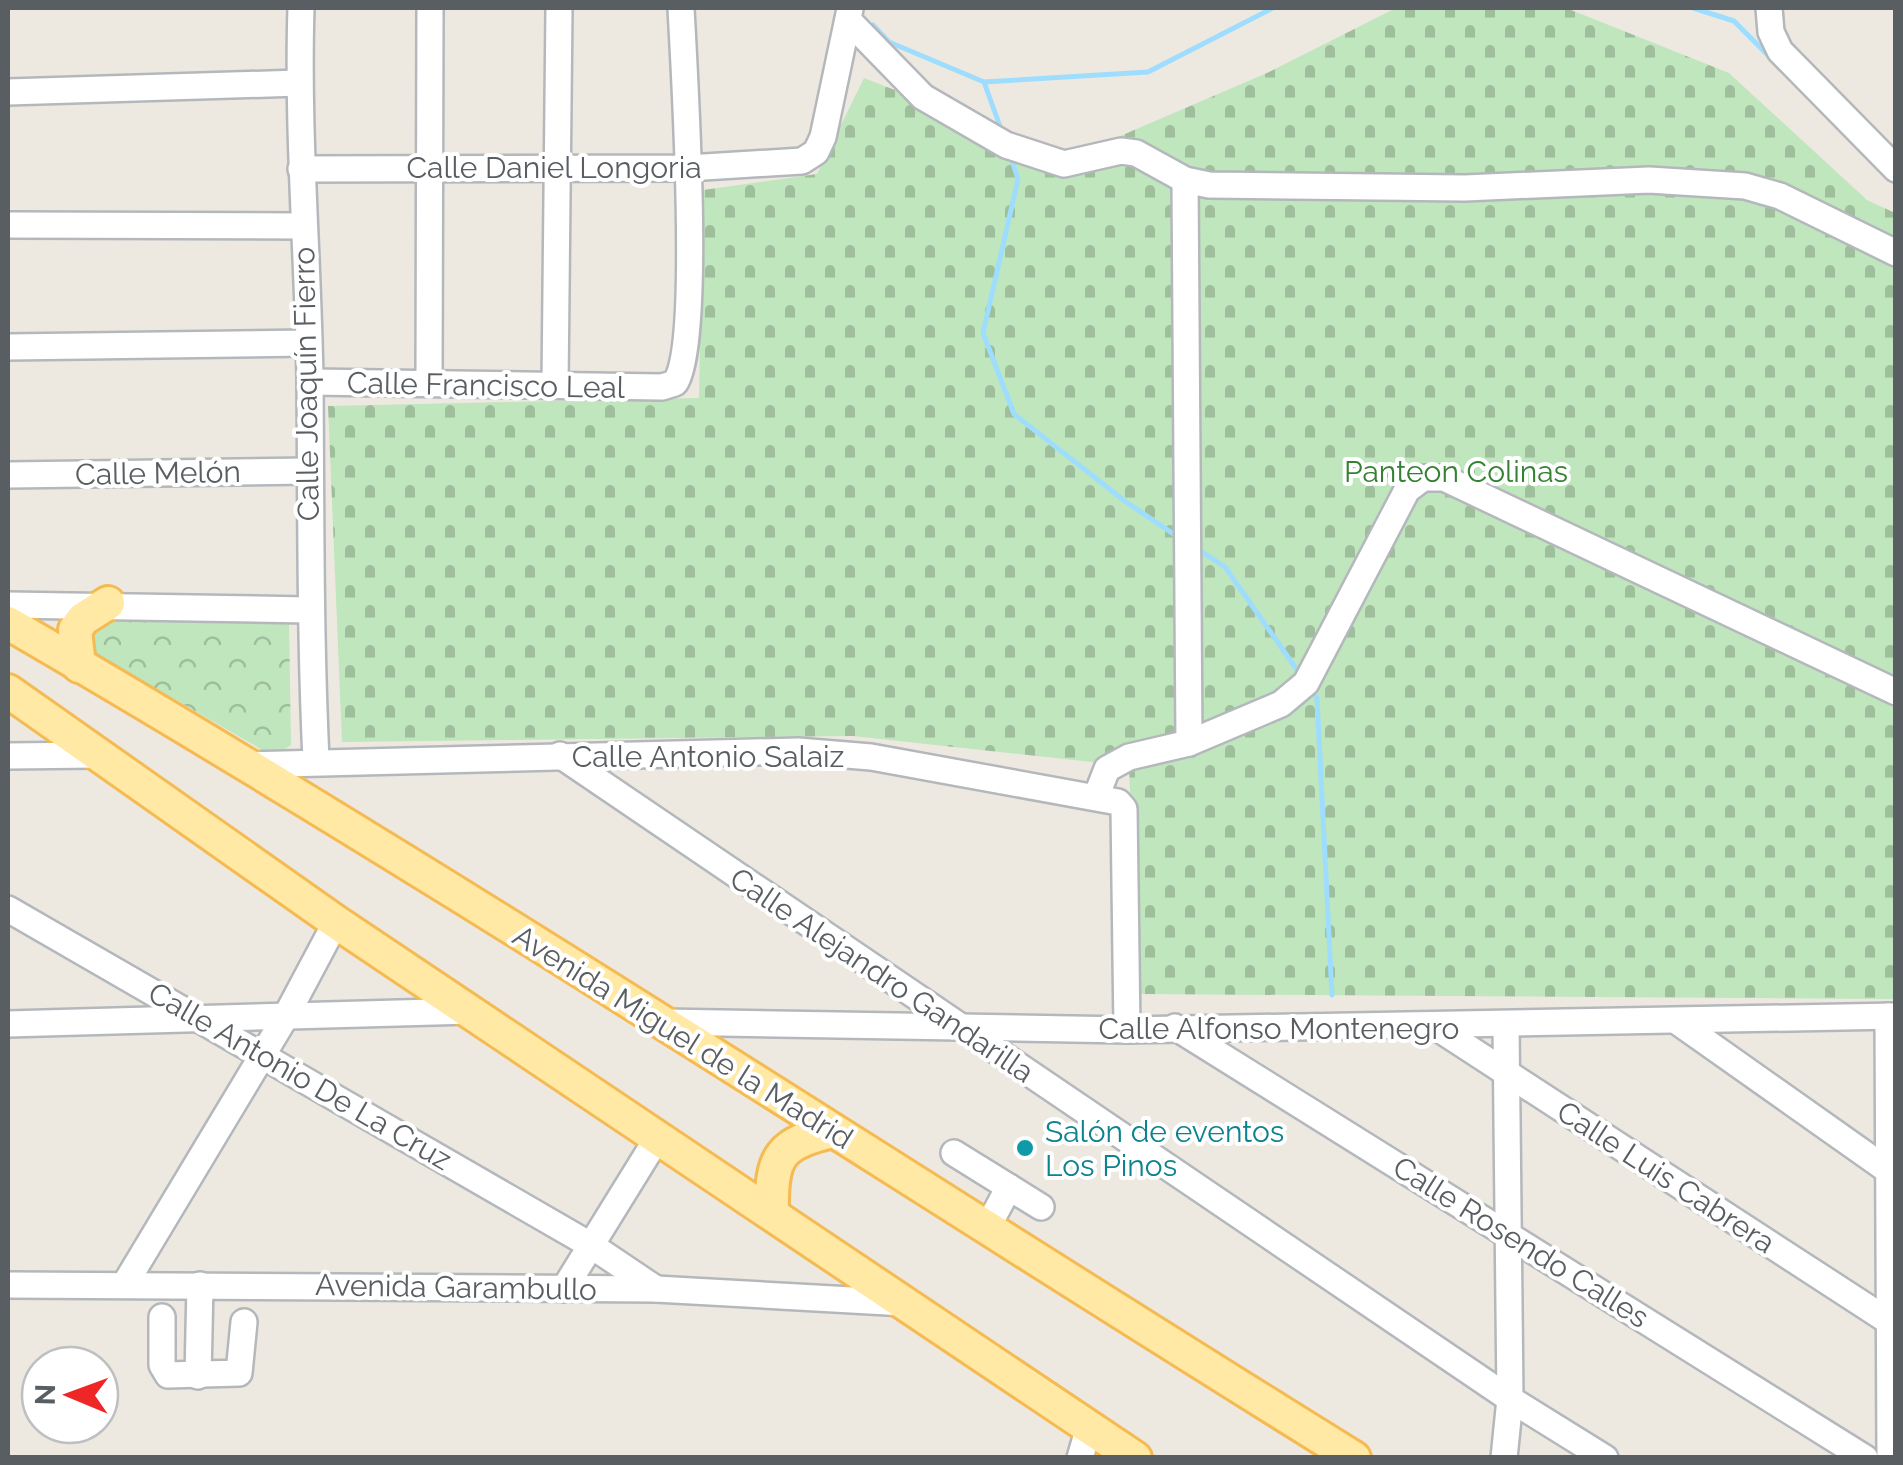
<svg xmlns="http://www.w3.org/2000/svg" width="1903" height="1465" viewBox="0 0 1903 1465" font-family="Raleway,sans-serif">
  <defs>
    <pattern id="cemetery-stones" width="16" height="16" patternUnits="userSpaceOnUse" patternTransform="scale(2.5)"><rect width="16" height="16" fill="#bfe6bc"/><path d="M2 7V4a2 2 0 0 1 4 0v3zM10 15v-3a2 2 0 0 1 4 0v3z" fill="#9ebe9c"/></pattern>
    <pattern id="park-crowns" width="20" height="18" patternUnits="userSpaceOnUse" patternTransform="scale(2.5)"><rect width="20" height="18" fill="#bfe6bc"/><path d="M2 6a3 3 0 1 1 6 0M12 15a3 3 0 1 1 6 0" fill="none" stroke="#9ebe9c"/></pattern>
  </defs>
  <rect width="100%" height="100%" fill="#ede9e1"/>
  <path fill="url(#cemetery-stones)" d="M1396,8h170l163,65 138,127 28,13v786l-757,-5 -9,-228 -276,-30 -511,6 -14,-336 371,-8 4,-208 114,-16 47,-96 205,80 198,-85z"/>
  <path fill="url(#park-crowns)" d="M95,619l194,3 2,123 -12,8 -15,-2 -171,-99 -9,-21z"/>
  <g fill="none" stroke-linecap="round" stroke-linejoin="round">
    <g stroke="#9fddff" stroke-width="5">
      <path d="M1693,8l41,13 137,138"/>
      <path d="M873,25l16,17 95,40 164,-10 125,-64"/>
      <path d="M984,82l18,50"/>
      <path d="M1011,157l7,22 -35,154 31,81 112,88 52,35"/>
      <path d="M1196,548l29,19 77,110"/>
      <path d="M1311,690l6,8 15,297"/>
    </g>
    <defs>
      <g id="minor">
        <path d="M301,8c-4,124 7,248 9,372 1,127 0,253 6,380"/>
        <path d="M1769,8l2,24 9,19 116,118"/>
        <path d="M848,20l75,77 83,48 58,19 57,-13 15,2 49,27 24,5 256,3 184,-8 96,6 35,10 116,57"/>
        <path d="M8,92l291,-9"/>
        <path d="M301,169l387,-1 114,-7 14,-9 7,-15 27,-128"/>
        <path d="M1185,180l4,563"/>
        <path d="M8,225l295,1"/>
        <path d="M8,347l300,-4"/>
        <path d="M310,382l352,5 13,-4c27,-39 9,-314 6,-375"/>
        <path d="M429,383l1,-375"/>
        <path d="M555,385l4,-377"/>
        <path d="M8,475l301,-4"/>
        <path d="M8,605l301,5"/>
        <path d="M560,755l950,644 95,59"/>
        <path d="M8,756l88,-1"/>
        <path d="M243,765l555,-14 73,6 247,45 6,7 3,221"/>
        <path d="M1096,797l11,-28 22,-12 60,-14 92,-39 25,-21 101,-193 16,-12h21l452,214"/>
        <path d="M8,909l584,337 64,43"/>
        <path d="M1888,1016l2,442"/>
        <path d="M663,1022l464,8 769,-14"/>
        <path d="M1678,1022l218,154"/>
        <path d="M8,1024l463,-13"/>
        <path d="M1175,1027l690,431"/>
        <path d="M1436,1027l460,299"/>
        <path d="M954,1153l87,54"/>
        <path d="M986,1230l23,-43"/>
        <path d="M125,1284l161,-268 50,-94"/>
        <path d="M8,1285l648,4 249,14"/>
        <path d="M564,1289l94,-152"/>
        <path d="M162,1317v48l6,10 71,-2 5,-51"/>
        <path d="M198,1376l2,-91"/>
        <path d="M1080,1458l9,-31"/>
        <path d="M1504,1458l6,-59 -4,-373"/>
      </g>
      <g id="major">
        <path d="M8,623c456,265 897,557 1346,835"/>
        <path d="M79,666l-4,-36 8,-11 25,-16"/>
        <path d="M8,691l328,231 799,536"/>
        <path d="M772,1210c-1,-54 8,-67 61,-79"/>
      </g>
    </defs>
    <use href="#minor" stroke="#b4b8bc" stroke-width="30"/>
    <use href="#major" stroke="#f5ba52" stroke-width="38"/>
    <use href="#minor" stroke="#fff" stroke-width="25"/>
    <use href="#major" stroke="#ffe9a4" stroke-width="32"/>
  </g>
  <circle fill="#0f9aa8" stroke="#fff" stroke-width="4" cx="1025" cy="1148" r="10"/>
  <g text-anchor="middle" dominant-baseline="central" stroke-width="8" stroke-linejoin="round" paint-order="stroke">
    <g font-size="30" fill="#595e62" stroke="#fff">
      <text x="554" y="167">Calle Daniel Longoria</text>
      <text transform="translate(306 384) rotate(-91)">Calle Joaquín Fierro</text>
      <text transform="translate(486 385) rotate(1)">Calle Francisco Leal</text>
      <text transform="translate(158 473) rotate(-1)">Calle Melón</text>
      <text x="708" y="756">Calle Antonio Salaiz</text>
      <text transform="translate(882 975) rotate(34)">Calle Alejandro Gandarilla</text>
      <text x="1279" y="1028">Calle Alfonso Montenegro</text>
      <text transform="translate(683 1037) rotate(32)">Avenida Miguel de la Madrid</text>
      <text transform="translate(300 1076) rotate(30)">Calle Antonio De La Cruz</text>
      <text transform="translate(1666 1177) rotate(33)">Calle Luis Cabrera</text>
      <text transform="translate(1521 1242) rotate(32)">Calle Rosendo Calles</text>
      <text transform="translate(456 1287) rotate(1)">Avenida Garambullo</text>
    </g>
    <g font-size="30" fill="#348231" stroke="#fff">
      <text x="1456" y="471">Panteon Colinas</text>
    </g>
    <g font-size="30" fill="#0d838f" stroke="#fff" text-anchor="start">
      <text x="1045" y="1131">Salón de eventos<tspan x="1045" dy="34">Los Pinos</tspan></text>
    </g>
  </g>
  <rect width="1903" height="1465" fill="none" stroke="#595e62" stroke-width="20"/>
  <g transform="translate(70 1395) rotate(271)"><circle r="48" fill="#ffffff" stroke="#bdbfc0" stroke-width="2.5"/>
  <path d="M0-8L18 38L0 25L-18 38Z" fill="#ee2626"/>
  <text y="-15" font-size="28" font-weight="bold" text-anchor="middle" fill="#595e62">N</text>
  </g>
</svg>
